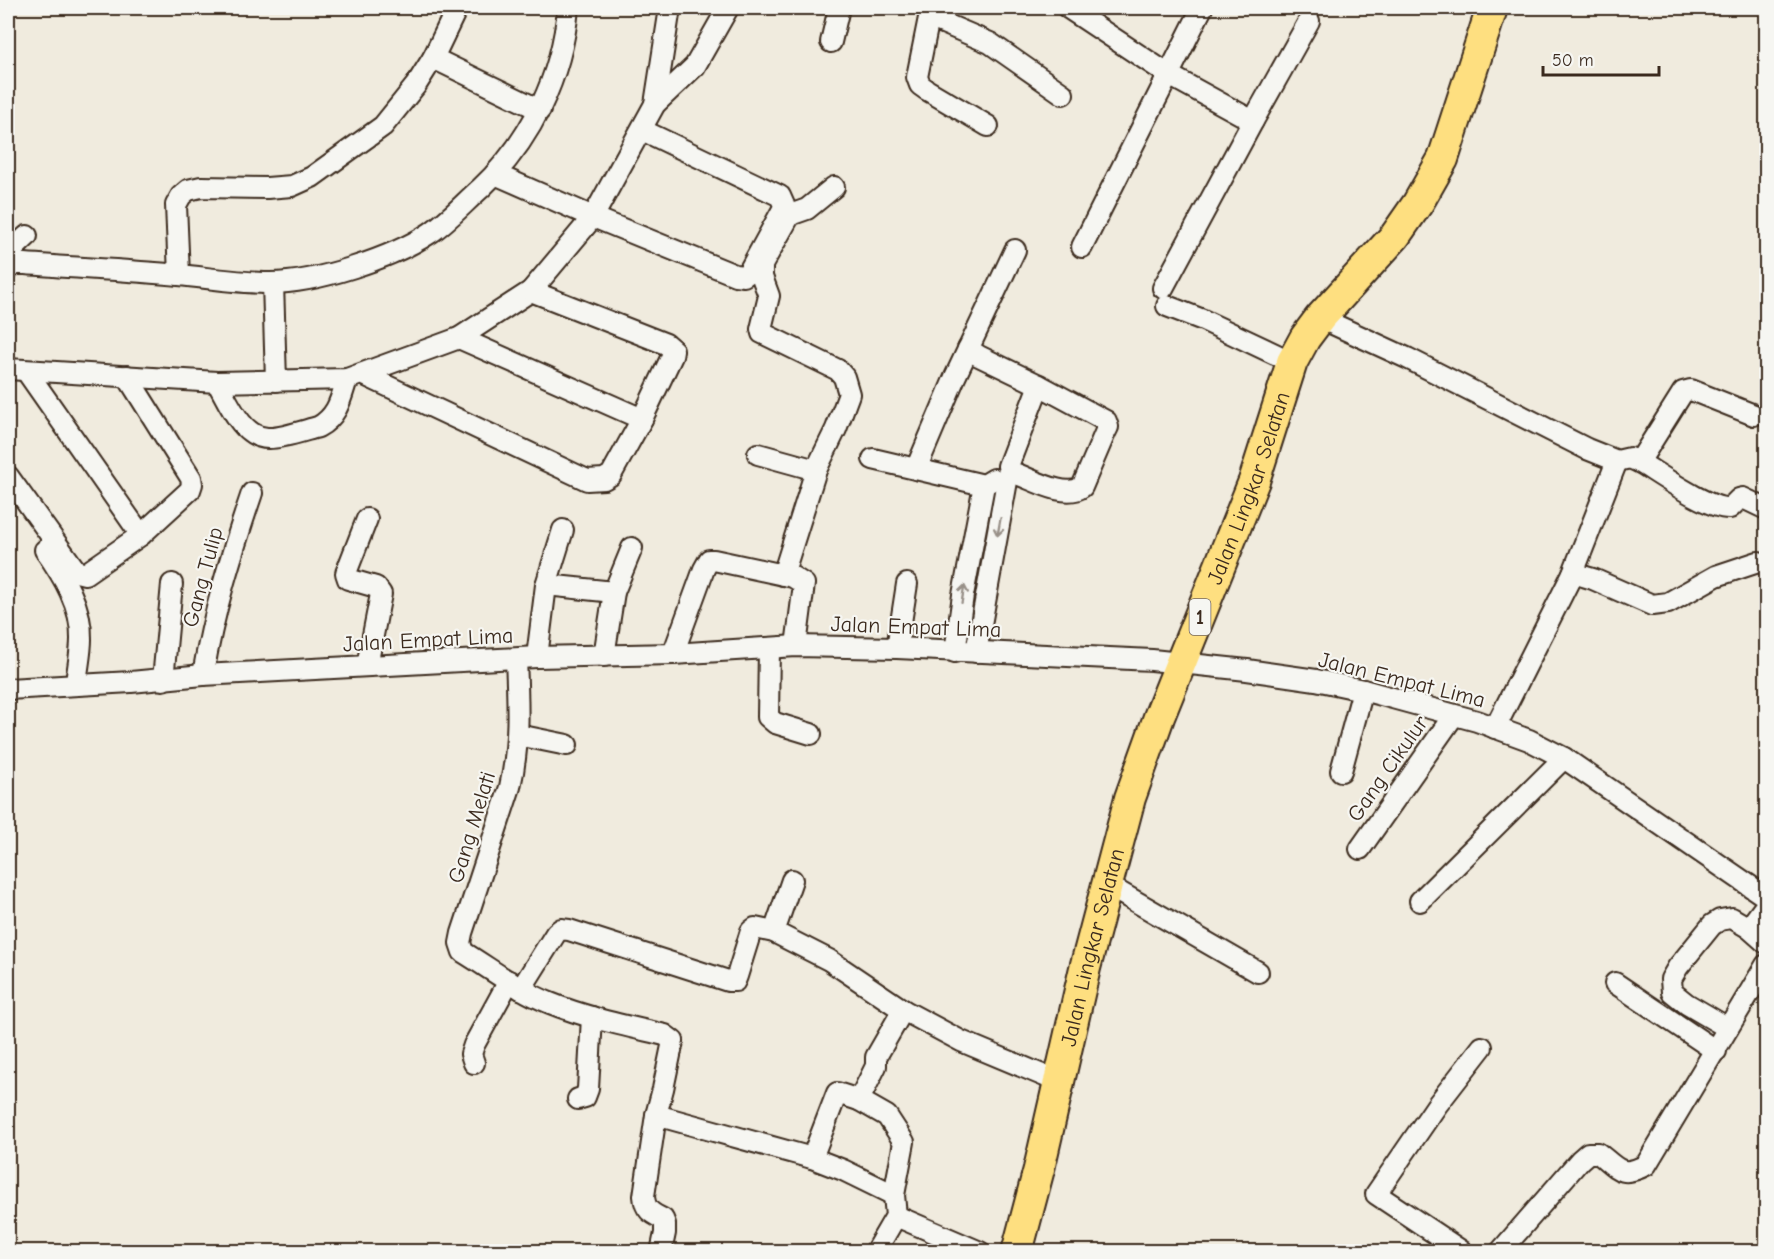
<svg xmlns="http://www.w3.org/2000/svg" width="1774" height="1259" font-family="'Comic Neue',sans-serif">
<rect width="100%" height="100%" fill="#f0ebde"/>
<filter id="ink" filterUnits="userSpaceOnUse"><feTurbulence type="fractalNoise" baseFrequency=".0167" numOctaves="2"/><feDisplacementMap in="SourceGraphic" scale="12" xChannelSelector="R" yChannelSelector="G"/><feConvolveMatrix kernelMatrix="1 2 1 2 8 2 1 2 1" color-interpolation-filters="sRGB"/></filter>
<g filter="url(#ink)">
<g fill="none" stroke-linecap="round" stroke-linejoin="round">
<defs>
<g id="minor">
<polyline points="457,8 433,58 540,110"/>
<polyline points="931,8 917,77 920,85 927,90 988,126"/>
<polyline points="1068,8 1169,75 1253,121 1309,21"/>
<polyline points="929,17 990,43 1063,94"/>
<polyline points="831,42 839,8"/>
<polyline points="655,104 670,8"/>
<polyline points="495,174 593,217 735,275 744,276 748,273 783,209 784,205 780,196 642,130"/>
<polyline points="1082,247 1202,8"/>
<polyline points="8,254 27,236"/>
<path d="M 8,269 L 15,264 L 25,264 C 76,268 128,270 179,275 C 210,278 239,283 270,283 C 316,283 392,258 430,233 C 448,221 464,203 481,188 C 531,141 562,76 568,8"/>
<polyline points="179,275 176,205 181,196 188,190 201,187 267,188 292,186 312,177 383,126 416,85 433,58"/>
<polyline points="273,283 276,381"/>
<polyline points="1163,288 1253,121"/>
<polyline points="1167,306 1203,320 1292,362"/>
<polyline points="1320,318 1407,358 1587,449 1617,461 1630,458 1639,462 1683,392 1691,390 1754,415"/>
<polyline points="459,338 642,419"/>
<path d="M 968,349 L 979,356 L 1039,385 L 1106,421 L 1108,427 L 1105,433 L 1082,487 C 1065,499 1032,479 1014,473 L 1009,470"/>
<polyline points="8,369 217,382 347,379 459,338 531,291 593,217 655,104 695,66 728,8"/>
<polyline points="362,374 587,480 604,479 611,475 642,419 672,356 673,350 666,344 531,291"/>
<polyline points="127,376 191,478 192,484 190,490 141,535"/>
<path d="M 217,382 C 228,401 242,438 268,438 C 280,439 306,430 318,427 C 338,416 341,398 347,379"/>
<polyline points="758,454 816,470"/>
<polyline points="873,459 984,485 994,479"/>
<path d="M 1639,462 C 1659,474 1709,510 1730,508 L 1739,499 L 1743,498 L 1766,509"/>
<polyline points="916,469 955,377 1015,250"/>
<polyline points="8,476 77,572 85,574 141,535 27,372"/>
<path d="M 45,550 C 63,576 82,606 81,639 C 81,654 77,670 76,685"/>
<polyline points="1573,573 1593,579 1652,605 1668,603 1716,576 1758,562 1766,564"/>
<polyline points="783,575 816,470 836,429 849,394 844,377 838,370 762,333 761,329 769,296 762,277 762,265 790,215 807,209 834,187"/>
<polyline points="546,585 614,592"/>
<polyline points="769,648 768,717 775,723 811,734"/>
<polyline points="897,648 907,584"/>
<polyline points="955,652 963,595 984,485"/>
<polyline points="976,652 1009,470 1008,466 1039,385"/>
<polyline points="673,654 704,569 709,560 714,560 793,577 804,584 796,646"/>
<polyline points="604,656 614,592 632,548"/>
<polyline points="537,657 546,585 563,530"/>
<path d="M 516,659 C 518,703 520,744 510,787 L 462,933 L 460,943 L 463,952 C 491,969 519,991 550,1003 C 587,1018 627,1026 665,1035 L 673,1041 L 663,1089 L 656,1115 L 812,1158 L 843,1170 L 894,1195"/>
<polyline points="367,666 381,594 376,587 348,579 346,573 367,519"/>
<path d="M 203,675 C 213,613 232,552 252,493"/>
<polyline points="163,680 172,584"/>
<polyline points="8,689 131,682 203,675 537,657 673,654 796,646 897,648 1152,660 1247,670 1316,680 1363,690 1477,721 1529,740 1564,758 1766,897"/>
<polyline points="1495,728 1573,573 1617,461"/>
<polyline points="518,735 567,745"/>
<polyline points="1341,771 1363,690"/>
<polyline points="1360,849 1454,715"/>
<polyline points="1107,885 1258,972"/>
<polyline points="1420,901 1564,758"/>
<polyline points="1766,905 1749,928 1766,943"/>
<polyline points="774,932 792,880"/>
<polyline points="1615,983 1716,1051"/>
<polyline points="521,989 556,933 561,929 569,930 728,981 735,981 737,976 751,931 755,928 774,932 829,960 903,1010 961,1041 1059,1082"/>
<polyline points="1728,1028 1687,1004 1672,992 1671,979 1678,967 1712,925 1720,920 1732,918 1749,928"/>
<polyline points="474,1063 471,1054 474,1045 509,981"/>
<polyline points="578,1099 585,1097 588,1089 592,1017"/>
<path d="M 656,1115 L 644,1196 C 645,1210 651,1213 663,1219 L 665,1224 L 665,1233 L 661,1252"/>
<polyline points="812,1158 837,1093 859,1100"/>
<polyline points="896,1216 980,1252"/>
<polyline points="875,1252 896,1216 894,1195 904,1142 887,1116 859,1100 876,1066 876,1057 903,1010"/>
<polyline points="1463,1252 1376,1194 1437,1105 1482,1047"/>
<path d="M 1500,1252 L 1580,1160 L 1588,1153 L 1598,1153 C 1618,1169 1621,1178 1646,1165 L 1766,965"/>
</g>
<g id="highway">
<path id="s1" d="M 1017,1252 L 1039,1169 L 1085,968 L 1130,798 L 1159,717 L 1254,481 L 1292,362 L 1305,338 L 1320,318 L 1395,236 L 1418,203 L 1443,159 L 1492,8"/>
</g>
</defs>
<use href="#minor" stroke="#3b2a1e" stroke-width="24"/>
<use href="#highway" stroke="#3b2a1e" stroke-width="34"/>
<use href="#minor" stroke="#f6f6f2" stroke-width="20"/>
<use href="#highway" stroke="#fedf80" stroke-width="30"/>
</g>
<defs><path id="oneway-shaft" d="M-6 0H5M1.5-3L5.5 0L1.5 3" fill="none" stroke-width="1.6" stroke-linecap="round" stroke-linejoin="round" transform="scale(1.5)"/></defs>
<g stroke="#989088">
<use href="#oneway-shaft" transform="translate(999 527) rotate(100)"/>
<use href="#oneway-shaft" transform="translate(963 594) rotate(-81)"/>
</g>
</g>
<g text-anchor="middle" stroke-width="4.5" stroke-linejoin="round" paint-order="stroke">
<rect fill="#f6f6f2" stroke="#73675e" stroke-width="1.5" x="1189.5" y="599" width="21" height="36" rx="4.5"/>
<g font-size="21" font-weight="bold" fill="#3b2a1e">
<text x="1200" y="624">1</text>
</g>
<g font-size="22" fill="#3b2a1e" stroke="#f6f6f2">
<text dy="8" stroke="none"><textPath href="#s1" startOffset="800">Jalan Lingkar Selatan</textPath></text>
<text transform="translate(202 577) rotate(-75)" y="8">Gang Tulip</text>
<text transform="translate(916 626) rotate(2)" y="8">Jalan Empat Lima</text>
<text transform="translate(428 639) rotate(-3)" y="8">Jalan Empat Lima</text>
<text transform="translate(1402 679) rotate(14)" y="8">Jalan Empat Lima</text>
<text transform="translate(1387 768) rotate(-55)" y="8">Gang Cikulur</text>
<text transform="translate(471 827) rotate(-73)" y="8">Gang Melati</text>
<text dy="8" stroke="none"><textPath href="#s1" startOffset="314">Jalan Lingkar Selatan</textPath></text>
</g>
</g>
<rect width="1774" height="1259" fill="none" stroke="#f6f6f2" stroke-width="30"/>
<rect x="15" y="15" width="1744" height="1229" fill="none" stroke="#3b2a1e" stroke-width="2" filter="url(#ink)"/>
<path d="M1543 66v9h116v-9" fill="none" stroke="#3b2a1e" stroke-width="3"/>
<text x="1552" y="66" font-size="18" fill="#3b2a1e" stroke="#f6f6f2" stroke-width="4.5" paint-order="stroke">50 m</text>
</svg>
